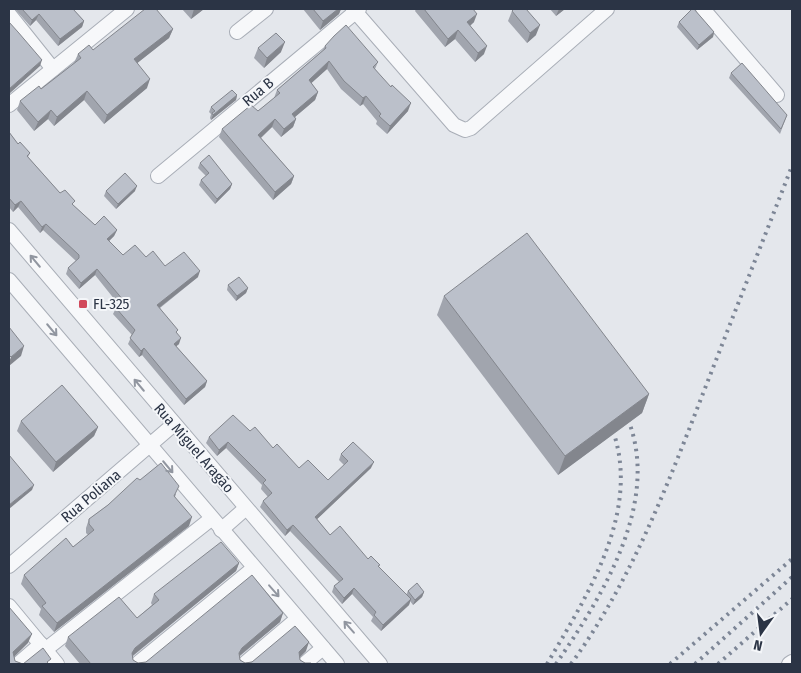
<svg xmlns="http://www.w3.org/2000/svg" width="801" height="673" font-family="'Fira Sans Condensed',sans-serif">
<rect width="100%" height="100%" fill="#e4e7ec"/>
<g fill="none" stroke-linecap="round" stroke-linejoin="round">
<defs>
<g id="street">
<polyline points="353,9 454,125 465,130 471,128 607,9"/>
<polyline points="703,9 777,95"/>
<polyline points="9,14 53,69"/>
<polyline points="237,32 266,9"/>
<polyline points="9,105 127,9"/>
<polyline points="158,176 359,9"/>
<polyline points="9,230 380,664"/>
<polyline points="9,280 337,664"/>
<polyline points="221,530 246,508"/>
<polyline points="9,566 173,425"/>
<polyline points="9,606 57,664"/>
<polyline points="45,650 211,519"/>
<polyline points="18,664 41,644"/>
<polyline points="137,664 254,568"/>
<polyline points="244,664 297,619"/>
<polyline points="304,664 323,648"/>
<polyline points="789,664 792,662"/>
</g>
</defs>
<use href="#street" stroke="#a9aeb7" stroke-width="16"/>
<use href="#street" stroke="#f7f8fa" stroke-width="14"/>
<g stroke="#7d8696" stroke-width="4" stroke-dasharray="2.5 5" stroke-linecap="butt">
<path d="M 547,664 C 586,597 640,515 614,434"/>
<path d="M 556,664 C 601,598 660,505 629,422"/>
<path d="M 571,664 C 630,583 666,489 702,396 C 732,319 762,243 792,166"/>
<polyline points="670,664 792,559"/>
<polyline points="695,664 792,577"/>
<polyline points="718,664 792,599"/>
</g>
</g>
<g fill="#a1a5ae">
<polygon points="15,9 73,9 84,21 82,27 58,46 36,20 30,26"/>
<polygon points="182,9 204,9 191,19"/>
<polygon points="303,9 341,9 339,14 320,30"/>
<polygon points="416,9 473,9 474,22 470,26 484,54 475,62 455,39 445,47 415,11"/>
<polygon points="550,9 565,9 556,16"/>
<polygon points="512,11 536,35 527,43 508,21"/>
<polygon points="679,22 714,32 713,37 697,50 677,27"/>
<polygon points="173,29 169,38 137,63 147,88 104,124 84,100 54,126 48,119 34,131 17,110 20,101 41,89 74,63 78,54"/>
<polygon points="325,46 378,62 375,69 408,111 387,134 376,124 377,121 363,104 360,106 341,89 327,69 311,83 318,92 315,100 295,117 296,119 293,127 281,137 272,127 261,138 294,176 291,184 273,200 219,137 222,129 258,111 274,98 277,90 323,50"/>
<polygon points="258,48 281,52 264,68 254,58"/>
<polygon points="731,73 787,115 780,134 729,78"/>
<polygon points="237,95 236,100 211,120 210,118 211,114 209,112 211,107"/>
<polygon points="9,132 18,144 30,153 28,157 60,193 95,225 117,230 114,236 109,241 123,255 146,257 165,266 198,277 160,308 177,333 179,344 176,346 207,381 205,387 184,405 142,355 139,357 128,344 132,335 113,314 116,308 119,305 95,275 79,289 66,274 68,268 76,261 43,230 40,233 18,207 13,212 9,207"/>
<polygon points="200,163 232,184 230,189 215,204 199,185 201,180 206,176 198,168"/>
<polygon points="106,191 135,191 116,209 104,196"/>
<polygon points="228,285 248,288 246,293 236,301 227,290"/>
<polygon points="444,296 649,394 642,413 558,475 437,315"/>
<polygon points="21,421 98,427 94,436 53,472 17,431"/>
<polygon points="250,431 299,468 328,480 344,465 339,460 341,454 371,468 317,519 330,535 368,559 379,567 406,595 408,591 424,592 422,597 413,605 410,601 409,605 381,631 371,621 373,617 352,594 342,604 332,592 334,586 339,582 290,531 285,536 260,507 263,501 268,497 261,489 262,485 226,448 217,456 206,443 209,437"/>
<polygon points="140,480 176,494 175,497 189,526 54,632 39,615 41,609 21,584 24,575 73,547 88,535 86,533 86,528 89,519 108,505"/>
<polygon points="239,563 236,571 133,656 133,660 138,663 146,662 283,613 280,622 240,656 240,660 245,663 306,651 300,657 300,660 305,663 312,664 80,664 65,646 68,637 137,618 152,605 151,603 154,594"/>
</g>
<g fill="#83868d">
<polygon points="194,9 204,9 191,19"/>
<polygon points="338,9 341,9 339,14 320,30 323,21"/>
<polygon points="559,9 565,9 556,16"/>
<polygon points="39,14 36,20 30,26 32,20"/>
<polygon points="477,14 474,22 464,31 467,22"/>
<polygon points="84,21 82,27 58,46 60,39"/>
<polygon points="540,25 536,35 527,43 530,33"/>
<polygon points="173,29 169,38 131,68 134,59"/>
<polygon points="458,30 455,39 445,47 448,39"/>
<polygon points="714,32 713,37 697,50 699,45"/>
<polygon points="285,42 281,52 264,68 267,58"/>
<polygon points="487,46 484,54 475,62 478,53"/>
<polygon points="42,60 40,66 9,94 9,89"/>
<polygon points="329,61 327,69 306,88 309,80"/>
<polygon points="150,79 147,88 104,124 107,115"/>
<polygon points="87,91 84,100 54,126 57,117"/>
<polygon points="318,92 315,100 289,122 292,114"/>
<polygon points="237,95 236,100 211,120 213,115"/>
<polygon points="366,96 363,104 360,106 363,98"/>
<polygon points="411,103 408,111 387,134 390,126"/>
<polygon points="51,110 48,119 34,131 38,122"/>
<polygon points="275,119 272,127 255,143 258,135"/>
<polygon points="296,119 293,127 281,137 284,129"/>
<polygon points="294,176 291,184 273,200 275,192"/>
<polygon points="232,184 230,189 215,204 217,199"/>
<polygon points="137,186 135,191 116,209 118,204"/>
<polygon points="21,201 18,207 13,212 15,205"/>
<polygon points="46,224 43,230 40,233 42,227"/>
<polygon points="117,230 114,236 105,245 107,239"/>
<polygon points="97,269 95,275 79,289 81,283"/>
<polygon points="200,271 198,277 155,311 157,305"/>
<polygon points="248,288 246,293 236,301 237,296"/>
<polygon points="181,338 179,344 172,350 174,344"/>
<polygon points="24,346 21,356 9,366 9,362 11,357"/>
<polygon points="144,348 142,355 139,357 141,351"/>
<polygon points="207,381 205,387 184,405 186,399"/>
<polygon points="649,394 642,413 558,475 565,456"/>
<polygon points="98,427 94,436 53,472 56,462"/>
<polygon points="228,442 226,448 217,456 219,450"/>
<polygon points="374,462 371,468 313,523 315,517"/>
<polygon points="34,485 32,490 9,509 9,505"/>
<polygon points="192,517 189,526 54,632 57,623"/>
<polygon points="293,525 290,531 285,536 287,530"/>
<polygon points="239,563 236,571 131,657 132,653 135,648"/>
<polygon points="354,588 352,594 342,604 344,598"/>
<polygon points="424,592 422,597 413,605 415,600"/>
<polygon points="411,599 409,605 381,631 383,625"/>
<polygon points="283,613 280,622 238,657 239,653 242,648"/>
<polygon points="32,634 28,643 10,661 13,652"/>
<polygon points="309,642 306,651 296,661 299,652"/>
</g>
<g fill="#bbc0ca" stroke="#83868d">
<polygon points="22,9 73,9 84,21 60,39 39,14 32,20"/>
<polygon points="145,9 156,9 173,29 134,59 150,79 107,115 87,91 57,117 51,110 38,122 20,101 39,86 41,89 81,58 78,54 89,45 93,50"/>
<polygon points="313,9 338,9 323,21"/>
<polygon points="424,9 473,9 477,14 467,22 487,46 478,53 458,30 448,39"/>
<polygon points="514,9 526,9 540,25 530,33 512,11"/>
<polygon points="692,9 694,9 714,32 699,45 679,22"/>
<polygon points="9,22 18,32 42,60 9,89"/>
<polygon points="346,25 378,62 373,67 391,87 392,85 411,103 390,126 379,116 381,114 366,96 363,98 344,81 329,61 309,80 318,92 292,114 296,119 284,129 275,119 258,135 294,176 275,192 222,129 251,105 258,111 280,93 277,90 326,48 325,46 334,36"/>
<polygon points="276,33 285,42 267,58 258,48"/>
<polygon points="742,63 787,115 781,129 731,73"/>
<polygon points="232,90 237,95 213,115 212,113 215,111 211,107"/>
<polygon points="9,132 18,144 20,142 30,153 27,156 60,193 65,190 75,201 72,204 95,225 104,216 117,230 107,239 123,255 135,245 146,257 153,251 165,266 184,252 200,271 157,305 178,330 176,332 181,338 174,344 207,381 186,399 144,348 141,351 130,338 135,330 116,308 124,301 97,269 81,283 68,268 79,258 79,255 46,224 42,227 21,201 15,205 9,198"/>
<polygon points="209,155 232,184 217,199 201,180 209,173 200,163"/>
<polygon points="125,173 137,186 118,204 106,191"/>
<polygon points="527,233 649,394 565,456 444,296"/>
<polygon points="239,277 248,288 237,296 228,285"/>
<polygon points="9,327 24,346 11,357 9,355"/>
<polygon points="62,385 98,427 56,462 21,421"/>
<polygon points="233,415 250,431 255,427 273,448 277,444 299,468 308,460 328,480 348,461 341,454 353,442 374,462 315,517 330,535 340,526 368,559 371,556 380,565 378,566 411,599 383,625 374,615 376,612 354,588 344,598 334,586 343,579 293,525 287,530 263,501 272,493 263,483 266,480 228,442 219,450 209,437"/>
<polygon points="9,455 34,485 9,505"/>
<polygon points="161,463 179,486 174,496 192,517 57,623 42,606 46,603 24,575 66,538 73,547 94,530 89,524 89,519 108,505 137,478 140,480"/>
<polygon points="221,542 239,563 135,648 132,653 133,660 138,663 146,662 252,575 283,613 242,648 239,653 240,660 245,663 252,662 295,626 309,642 299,652 300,660 305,663 311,663 312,664 90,664 91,664 68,637 119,597 137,618 159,600 154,594"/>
<polygon points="417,583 424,592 415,600 408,591"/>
<polygon points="9,607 32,634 13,652 15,661 23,664 43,648 51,659 47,662 49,664 9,664"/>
</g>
<defs><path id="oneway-shaft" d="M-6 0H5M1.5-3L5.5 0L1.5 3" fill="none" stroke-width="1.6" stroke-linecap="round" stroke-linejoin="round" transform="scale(1.25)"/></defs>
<g stroke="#9196a0">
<use href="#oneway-shaft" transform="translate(35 261) rotate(-130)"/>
<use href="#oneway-shaft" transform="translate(52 330) rotate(50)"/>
<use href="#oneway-shaft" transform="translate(139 385) rotate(-130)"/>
<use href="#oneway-shaft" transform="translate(168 467) rotate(50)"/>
<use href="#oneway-shaft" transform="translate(274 591) rotate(49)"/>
<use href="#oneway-shaft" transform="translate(349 627) rotate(-131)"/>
</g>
<rect fill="#d1495b" stroke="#f4f6f9" stroke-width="2" x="78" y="299" width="10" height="10" rx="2.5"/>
<g text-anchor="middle" stroke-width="4" stroke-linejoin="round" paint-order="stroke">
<g font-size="15" fill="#2b3445" stroke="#f4f6f9">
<text transform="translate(258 92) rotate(-40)" y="5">Rua B</text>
<text transform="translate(194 448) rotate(49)" y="5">Rua Miguel Aragão</text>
<text transform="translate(91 496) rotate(-40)" y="5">Rua Poliana</text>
</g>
<g font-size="15" fill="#2b3445" stroke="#f4f6f9" text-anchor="start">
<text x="93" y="309">FL-325</text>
</g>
</g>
<rect width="801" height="673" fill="none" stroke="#2b3445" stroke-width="20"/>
<g transform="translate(761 633) rotate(194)" stroke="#f4f6f9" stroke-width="4" paint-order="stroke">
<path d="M0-4L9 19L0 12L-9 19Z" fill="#2b3445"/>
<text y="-8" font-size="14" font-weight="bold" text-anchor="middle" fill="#2b3445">N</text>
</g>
</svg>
